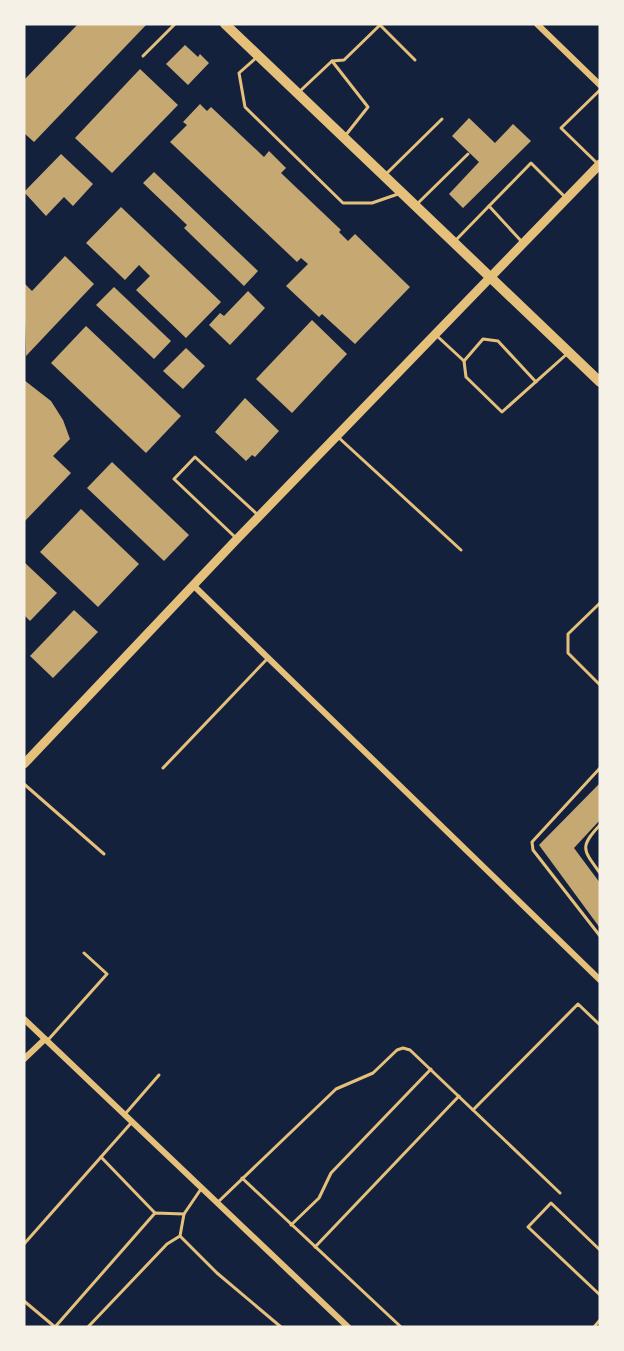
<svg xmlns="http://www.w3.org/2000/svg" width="624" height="1351" font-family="Figtree,sans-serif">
<rect width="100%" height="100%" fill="#14213d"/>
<g fill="#c6a872">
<polygon points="78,24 147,24 34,142 24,133 24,80"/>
<polygon points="185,45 198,57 200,54 209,63 188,85 166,64"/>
<polygon points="140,69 178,105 112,173 75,138"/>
<polygon points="200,104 207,111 211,107 264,157 269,151 286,168 281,173 341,230 339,232 348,241 355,234 410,287 355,344 322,314 319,317 286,286 308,264 301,258 297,262 170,142 187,125 183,122"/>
<polygon points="469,118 495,143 513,124 531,141 463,208 449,194 479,162 452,136"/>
<polygon points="61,154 93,184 73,206 64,197 46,216 24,192"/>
<polygon points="154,172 258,271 244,286 184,228 187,225 143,183"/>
<polygon points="121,207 221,302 186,338 136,290 150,276 139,265 125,280 86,243"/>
<polygon points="65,256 94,284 26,356 24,283 32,291"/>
<polygon points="114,287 171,341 154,359 96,305"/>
<polygon points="248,291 265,308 230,345 209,325 220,313 224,316"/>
<polygon points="312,320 347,354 292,413 256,379"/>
<polygon points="86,326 181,416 146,453 51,363"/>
<polygon points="186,348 205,366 183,389 163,371"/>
<polygon points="24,380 51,401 63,420 70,439 53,456 71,473 24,522"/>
<polygon points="245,398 279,431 255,457 252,455 246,461 215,432"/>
<polygon points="112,462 189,535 164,561 87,488"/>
<polygon points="81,509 139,564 98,607 40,552"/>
<polygon points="24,562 57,593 30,621 24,615"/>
<polygon points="74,610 98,632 53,678 30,656"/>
<polygon points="600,783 600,820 574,848 600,883 600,928 539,845"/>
</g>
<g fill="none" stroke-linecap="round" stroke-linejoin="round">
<g stroke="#e5c07b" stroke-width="3">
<polyline points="143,56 175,24"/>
<polyline points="257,57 239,73 245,107 343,203 372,203 398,194"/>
<polyline points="332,61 344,60 380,25 415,60"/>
<polyline points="299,92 332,61 368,107 345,136"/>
<polyline points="598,164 561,128 600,90"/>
<polyline points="386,174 442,119"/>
<polyline points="417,204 468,154"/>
<polyline points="455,241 489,206"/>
<polyline points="523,243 489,206 531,163 566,198"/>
<polyline points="437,336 464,361 466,377 502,412 568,353"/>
<polyline points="464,361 483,339 498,341 536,382"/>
<polyline points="338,437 461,550"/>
<polyline points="235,537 174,479 195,457 258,515"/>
<polyline points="600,603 568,634 568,653 600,685"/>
<polyline points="163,768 268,658"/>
<polyline points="600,768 532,842 533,850 600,936"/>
<polyline points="24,784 104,854"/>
<path d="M 600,825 C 579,847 583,850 600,873"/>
<polyline points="48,1040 107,974 84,953"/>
<polyline points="473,1110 560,1193"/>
<polyline points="126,1113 159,1075"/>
<polyline points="101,1157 155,1213"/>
<polyline points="242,1178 401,1327"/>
<polyline points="218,1202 336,1089 373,1073 397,1050 403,1048 410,1050 473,1110 578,1004 600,1025"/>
<polyline points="291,1225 319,1198 331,1173 431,1069"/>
<polyline points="180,1236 217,1273 281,1327"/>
<polyline points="24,1244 132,1122"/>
<polyline points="315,1247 459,1096"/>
<polyline points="600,1250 551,1203 528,1227 600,1295"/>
<polyline points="24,1301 55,1327"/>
<polyline points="55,1327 155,1213 184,1214 201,1189"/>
<polyline points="88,1327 167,1244 180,1236 184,1214"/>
<polyline points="594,1327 600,1320"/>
</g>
<g stroke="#e5c07b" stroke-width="6">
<polyline points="537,24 600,85"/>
<polyline points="193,585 600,980"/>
<polyline points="24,1019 348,1327"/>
<polyline points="24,1059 45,1039"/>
</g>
<polyline stroke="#e5c07b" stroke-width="9" points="24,764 237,539 600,164"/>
<polyline stroke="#e5c07b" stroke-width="10" points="225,24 600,382"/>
</g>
<rect width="624" height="1351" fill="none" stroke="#f6f1e7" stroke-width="51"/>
</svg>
